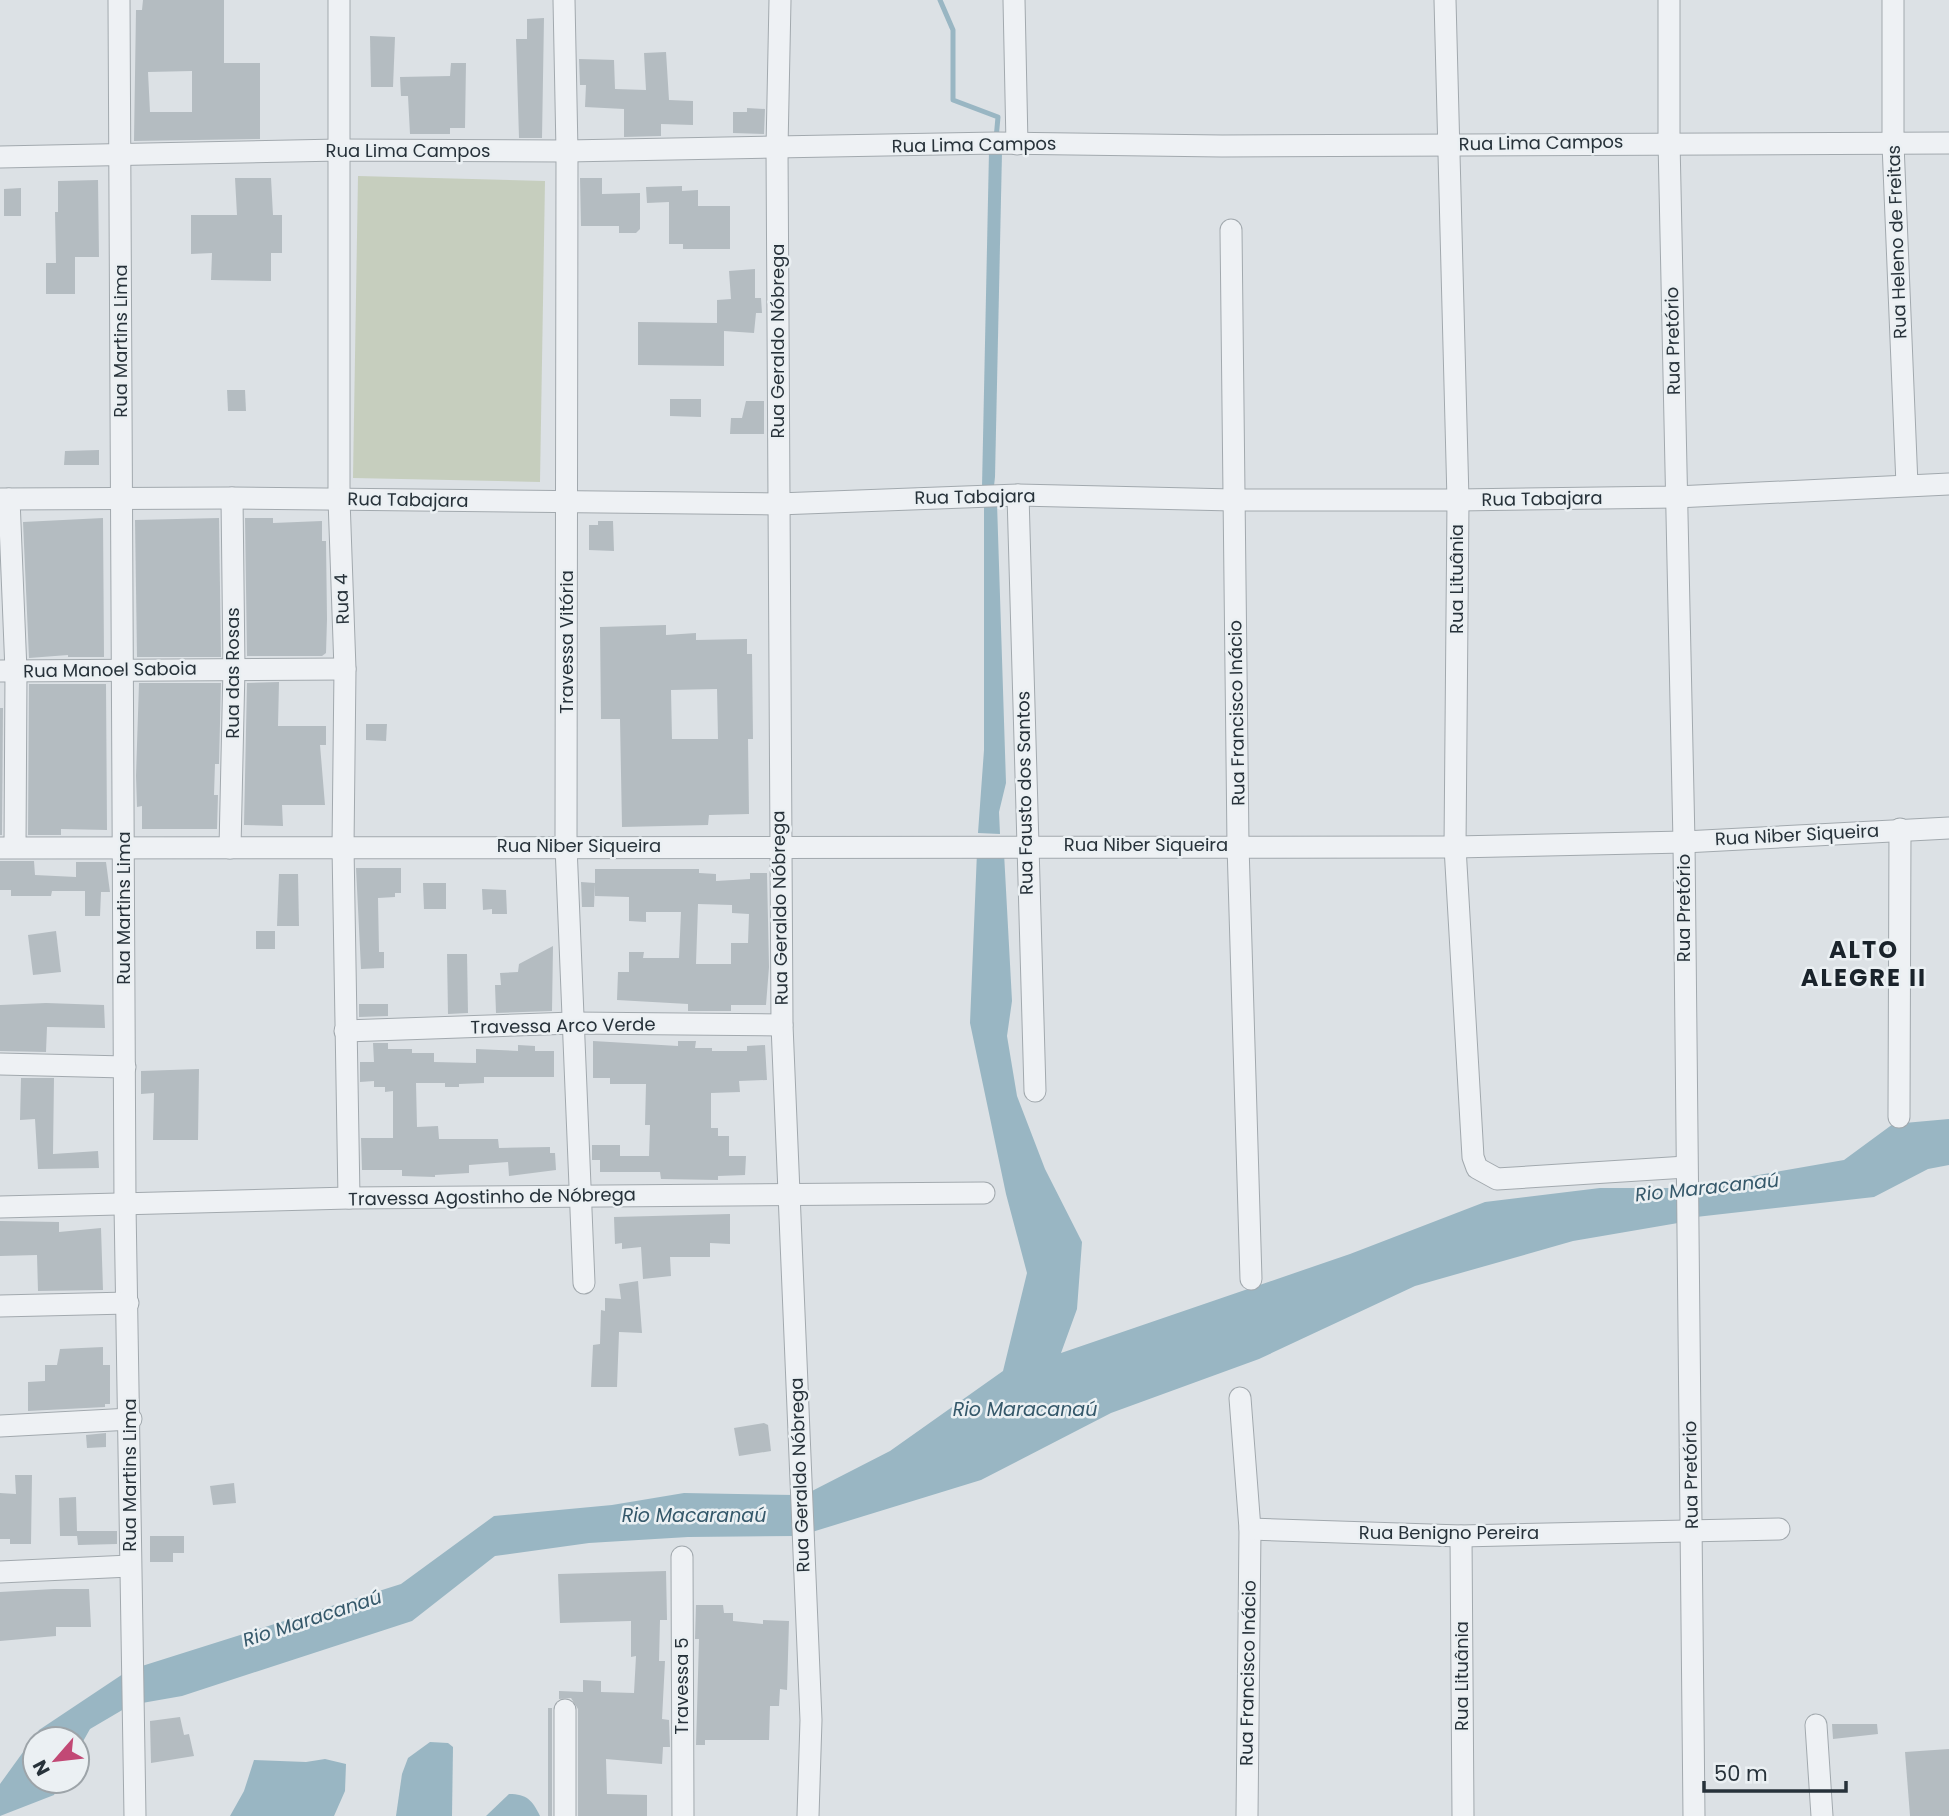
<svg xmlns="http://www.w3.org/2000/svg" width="1949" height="1816" font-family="Poppins,sans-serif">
<rect width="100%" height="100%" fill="#dce1e5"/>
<polygon fill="#c6cebe" points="358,176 545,181 540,482 353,478"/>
<g fill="#99b6c3">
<polygon points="989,151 1002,152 995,477 994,486 982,487"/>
<polygon points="984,502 997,503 1006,783 999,812 1000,834 978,833 984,750"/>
<polygon points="977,852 1004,853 1012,1001 1007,1036 1017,1096 1045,1169 1082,1242 1077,1309 1061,1353 1350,1254 1485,1202 1600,1188 1678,1188 1678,1223 1573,1241 1415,1286 1259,1359 1111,1413 981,1480 812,1532 810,1492 890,1451 1003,1371 1027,1273 1006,1194 970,1023"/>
<polygon points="1949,1119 1949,1165 1928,1169 1874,1197 1696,1217 1695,1186 1844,1160 1893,1124"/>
<polygon points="684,1493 794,1495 795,1536 688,1537 589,1543 495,1556 412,1621 182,1696 142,1703 142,1666 401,1584 494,1516 612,1505"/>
<polygon points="126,1672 124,1709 90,1729 77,1752 77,1739 35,1739 35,1781 61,1781 54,1795 0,1816 0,1784 39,1730"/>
<polygon points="430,1742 448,1743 453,1747 452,1816 396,1816 402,1774 408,1758"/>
<polygon points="325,1759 346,1764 345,1791 334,1816 230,1816 244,1791 254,1760 306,1762"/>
<path d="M 509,1794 C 527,1794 532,1800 540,1816 L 486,1816 Z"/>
</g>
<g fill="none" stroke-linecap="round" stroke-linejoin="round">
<polyline stroke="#99b6c3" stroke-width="5" points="940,0 953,30 953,100 998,117 996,139"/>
</g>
<g fill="#b4bcc1" fill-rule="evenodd">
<path d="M 143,0 L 224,0 L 224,63 L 260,63 L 260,139 L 134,141 L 136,10 L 142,10 ZM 192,71 L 192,112 L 150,112 L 148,72 Z"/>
<polygon points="544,18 542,138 519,138 516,39 527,39 527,19"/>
<polygon points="370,36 395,37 393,87 371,87"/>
<polygon points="666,52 669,100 693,101 693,125 661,124 661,136 624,137 624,109 585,107 586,85 580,85 579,59 614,60 615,89 646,90 644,53"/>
<polygon points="451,63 466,63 465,128 450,128 450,134 410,134 408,96 401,96 400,77 450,76"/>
<polygon points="747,108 765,109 764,134 733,133 733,112 747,112"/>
<polygon points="235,178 271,178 273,215 282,215 282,253 271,253 271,281 211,280 212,253 191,254 191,215 237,215"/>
<polygon points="580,178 602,178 602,194 640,193 640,229 636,233 619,233 619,226 581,226"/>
<polygon points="98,180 99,257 75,257 75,294 46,294 46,263 56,263 55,212 58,212 58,181"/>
<polygon points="682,186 682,191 698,190 698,206 730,206 730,249 683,249 683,244 669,244 669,202 647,203 646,187"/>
<polygon points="21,188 21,216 4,216 4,189"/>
<polygon points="755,269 755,298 761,298 762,313 756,313 754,333 724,331 724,366 638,365 638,322 717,323 717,300 731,299 729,271"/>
<polygon points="227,390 245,390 246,411 228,411"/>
<polygon points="670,399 701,399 701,417 670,416"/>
<polygon points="746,401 764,401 764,434 730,434 731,418 742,418"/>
<polygon points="99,450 99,465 64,465 65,451"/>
<polygon points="103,518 104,657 68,657 68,655 29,658 23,522"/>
<polygon points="219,518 221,657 137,657 135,520"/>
<polygon points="245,518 273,518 273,523 322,521 322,541 326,541 327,619 326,653 322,656 247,656"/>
<polygon points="598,521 613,521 614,551 589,550 589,525 598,525"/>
<path d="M 666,625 L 666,635 L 696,633 L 696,640 L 747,639 L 747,654 L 752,654 L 753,739 L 748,739 L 749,814 L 709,815 L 708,825 L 622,827 L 620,719 L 601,719 L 600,627 ZM 717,689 L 718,739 L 672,739 L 671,690 Z"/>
<polygon points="279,682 278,726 326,726 326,745 320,745 325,805 282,805 283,826 244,825 247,683"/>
<polygon points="139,683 221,683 219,764 215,764 214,795 218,795 217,829 142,829 142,806 137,807 136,776"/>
<polygon points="29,684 106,684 107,830 61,829 61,835 28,835"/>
<polygon points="0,708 3,708 2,835 0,835"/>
<polygon points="366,724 387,724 386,741 366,740"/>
<polygon points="0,861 34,861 35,875 76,877 76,862 106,862 110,892 101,892 100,916 85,916 85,891 52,891 51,896 11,896 11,890 0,890"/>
<polygon points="356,868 401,868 401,893 395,893 395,897 378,898 379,952 384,952 384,968 361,969"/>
<path d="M 595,869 L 699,869 L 699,873 L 716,874 L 716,881 L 750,879 L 750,873 L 767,873 L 769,967 L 766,1005 L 731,1005 L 731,1011 L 688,1011 L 688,1004 L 617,1000 L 618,972 L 629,972 L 629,952 L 644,952 L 643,958 L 679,958 L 681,912 L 646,912 L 646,922 L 629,921 L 629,897 L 595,896 ZM 698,904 L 732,905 L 732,913 L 749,914 L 748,943 L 731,943 L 731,964 L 696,964 Z"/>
<polygon points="279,874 298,874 299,926 277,926"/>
<polygon points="581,882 595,883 594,907 582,907"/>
<polygon points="423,883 446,883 446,909 424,909"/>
<polygon points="482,889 506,890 507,914 492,914 492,909 483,910"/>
<polygon points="56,931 61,972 33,975 28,935"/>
<rect x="256" y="931" width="19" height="18"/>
<polygon points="553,946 552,1011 496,1013 495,985 501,985 500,973 518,972 519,964"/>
<polygon points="447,954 467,954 468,1013 448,1014"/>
<polygon points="46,1003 104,1005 105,1028 47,1027 46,1052 0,1051 0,1005"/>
<polygon points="359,1004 388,1004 388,1016 359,1017"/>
<polygon points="593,1041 678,1046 678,1041 696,1041 695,1048 712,1048 712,1051 747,1051 747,1046 765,1045 767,1080 739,1081 740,1092 711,1093 711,1128 718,1128 718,1136 729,1136 729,1156 746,1156 745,1175 718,1176 718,1180 661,1179 660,1172 600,1172 600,1160 592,1160 592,1145 620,1145 620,1156 649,1156 650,1125 645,1125 646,1084 610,1084 610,1078 593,1078"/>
<polygon points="373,1043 388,1043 388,1049 412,1049 412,1053 434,1053 434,1062 476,1063 476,1049 518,1051 518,1045 535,1046 535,1051 554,1051 554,1077 484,1077 484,1083 459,1084 459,1087 445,1087 445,1083 416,1083 417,1127 438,1126 439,1139 498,1139 499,1148 550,1147 550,1153 555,1153 556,1170 509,1176 508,1162 469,1165 469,1173 435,1175 435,1177 402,1176 402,1170 362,1170 361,1138 393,1138 393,1091 385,1092 385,1087 374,1087 374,1081 360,1082 360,1062 374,1062"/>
<polygon points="199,1069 198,1140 153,1140 154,1093 141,1094 141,1071"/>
<polygon points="21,1078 54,1078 53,1154 98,1151 99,1168 38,1169 35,1119 20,1120"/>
<polygon points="730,1214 730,1244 710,1243 710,1257 670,1257 671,1276 643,1279 641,1247 622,1249 622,1243 615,1244 614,1217"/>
<polygon points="0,1221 59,1222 59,1232 101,1228 103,1290 38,1291 37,1255 0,1256"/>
<polygon points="638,1281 642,1333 619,1332 617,1387 591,1387 593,1345 600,1344 601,1310 605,1311 605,1298 621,1299 619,1284"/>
<polygon points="103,1347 103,1365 110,1365 110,1404 105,1404 105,1407 28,1411 28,1382 45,1381 45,1365 57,1365 60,1349"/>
<polygon points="764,1423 768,1425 771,1451 739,1456 734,1428"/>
<polygon points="106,1433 106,1447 87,1448 86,1435"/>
<polygon points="15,1475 32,1475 31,1544 10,1544 10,1539 0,1539 0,1493 16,1494"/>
<polygon points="234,1483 236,1503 213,1505 210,1486"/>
<polygon points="76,1497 77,1531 117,1531 117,1544 78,1545 77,1536 60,1536 59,1498"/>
<polygon points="150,1536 184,1536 184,1553 173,1553 173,1562 150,1562"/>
<polygon points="666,1571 667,1620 660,1620 659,1661 665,1661 662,1719 669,1720 670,1747 663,1747 662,1764 606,1759 607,1794 647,1795 647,1816 578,1816 578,1709 571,1698 559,1699 559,1691 583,1692 583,1680 601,1681 601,1692 634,1693 636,1656 631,1657 631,1621 560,1623 558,1574"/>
<polygon points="54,1589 89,1589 91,1627 56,1627 56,1636 0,1641 0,1592"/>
<polygon points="696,1605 723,1605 724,1613 733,1613 733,1621 763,1624 763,1620 789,1621 787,1690 780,1689 779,1706 770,1706 769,1740 705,1740 705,1745 696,1745 699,1639 695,1639"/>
<rect x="548" y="1708" width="4" height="108"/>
<polygon points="180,1717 184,1735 189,1734 194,1756 151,1763 150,1721"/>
<polygon points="1832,1724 1877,1724 1878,1734 1833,1739"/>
<polygon points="1949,1749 1949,1816 1910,1816 1905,1752"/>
</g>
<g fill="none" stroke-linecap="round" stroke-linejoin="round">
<defs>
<g id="street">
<polyline points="119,0 125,1205 135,1816"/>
<polyline points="339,0 339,499 345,669 343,847 349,1198"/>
<polyline points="564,0 567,151 566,846 584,1283"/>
<polyline points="780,0 777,148 782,1025 811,1720 808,1816"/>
<polyline points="1014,0 1017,144"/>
<polyline points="1445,0 1458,500 1455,847 1473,1157 1477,1168 1497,1179 1686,1167"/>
<polyline points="1669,0 1669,141 1684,842 1694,1816"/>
<polyline points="1893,0 1893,144 1907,485"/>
<polyline points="0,157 339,150 567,151 996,143 1222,146 1949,143"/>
<polyline points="1231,230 1238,845 1251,1279"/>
<polyline points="1018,495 1035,1091"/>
<polyline points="0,499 232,498 778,504 1018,495 1233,500 1458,500 1676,497 1949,484"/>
<polyline points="9,499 16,671 15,847"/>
<polyline points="0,671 345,669"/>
<polyline points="0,848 1455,847 1684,842 1949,828"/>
<polyline points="230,848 234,668 232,498"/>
<polyline points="345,1031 573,1023 782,1025"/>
<polyline points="0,1064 125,1067"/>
<polyline points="1899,1117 1900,829"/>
<polyline points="0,1207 349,1198 984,1193"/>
<polyline points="0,1306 128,1303"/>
<polyline points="1240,1398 1250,1529 1247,1816"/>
<polyline points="0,1426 131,1419"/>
<polyline points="1250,1529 1461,1536 1779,1529"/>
<polyline points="1461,1536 1463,1816"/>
<polyline points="682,1557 683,1816"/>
<polyline points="0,1572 130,1566"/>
<polyline points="565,1710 565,1816"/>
<polyline points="1816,1725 1822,1816"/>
</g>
</defs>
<use href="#street" stroke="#a2a9ae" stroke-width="23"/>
<use href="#street" stroke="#eef1f4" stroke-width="21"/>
</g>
<g text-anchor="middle" stroke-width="5" stroke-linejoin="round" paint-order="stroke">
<g font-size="18" fill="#27323a" stroke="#ebf0f3">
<text transform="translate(1541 143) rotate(-1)" y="6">Rua Lima Campos</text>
<text transform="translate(974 145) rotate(-1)" y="6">Rua Lima Campos</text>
<text x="408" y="157">Rua Lima Campos</text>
<text transform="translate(1897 242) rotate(-92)" y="6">Rua Heleno de Freitas</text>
<text transform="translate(121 341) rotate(-90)" y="6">Rua Martins Lima</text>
<text transform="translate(778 341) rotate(-90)" y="6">Rua Geraldo Nóbrega</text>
<text transform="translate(1673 341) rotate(-91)" y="6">Rua Pretório</text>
<text transform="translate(975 497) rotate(-1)" y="6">Rua Tabajara</text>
<text transform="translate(1542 499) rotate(-1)" y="6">Rua Tabajara</text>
<text transform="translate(408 500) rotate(1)" y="6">Rua Tabajara</text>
<text transform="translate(1457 579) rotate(-90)" y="6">Rua Lituânia</text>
<text transform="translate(342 599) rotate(-92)" y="6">Rua 4</text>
<text transform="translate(567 642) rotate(-90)" y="6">Travessa Vitória</text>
<text transform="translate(110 670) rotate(-1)" y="6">Rua Manoel Saboia</text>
<text transform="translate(233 673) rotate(-90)" y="6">Rua das Rosas</text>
<text transform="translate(1237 713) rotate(-91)" y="6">Rua Francisco Inácio</text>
<text transform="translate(1025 793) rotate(-91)" y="6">Rua Fausto dos Santos</text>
<text transform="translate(1797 835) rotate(-3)" y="6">Rua Niber Siqueira</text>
<text x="1146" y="851">Rua Niber Siqueira</text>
<text x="579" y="852">Rua Niber Siqueira</text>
<text transform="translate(124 908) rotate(-90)" y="6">Rua Martins Lima</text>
<text transform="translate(780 908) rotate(-91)" y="6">Rua Geraldo Nóbrega</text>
<text transform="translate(1684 908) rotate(-90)" y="6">Rua Pretório</text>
<text transform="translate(563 1026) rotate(-1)" y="6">Travessa Arco Verde</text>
<text transform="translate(492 1197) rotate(-1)" y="6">Travessa Agostinho de Nóbrega</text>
<text transform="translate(130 1475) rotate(-90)" y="6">Rua Martins Lima</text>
<text transform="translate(800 1475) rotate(-92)" y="6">Rua Geraldo Nóbrega</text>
<text transform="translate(1691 1475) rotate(-91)" y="6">Rua Pretório</text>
<text x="1449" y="1539">Rua Benigno Pereira</text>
<text transform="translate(1248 1673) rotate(-89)" y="6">Rua Francisco Inácio</text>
<text transform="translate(1462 1676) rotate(-90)" y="6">Rua Lituânia</text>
<text transform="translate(682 1686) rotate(-90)" y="6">Travessa 5</text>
</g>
<g font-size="19" font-style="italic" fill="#35586a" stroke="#ebf0f3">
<text transform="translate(1707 1187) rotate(-6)" y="7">Rio Maracanaú</text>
<text x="1025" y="1416">Rio Maracanaú</text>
<text x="694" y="1522">Rio Macaranaú</text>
<text transform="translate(312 1618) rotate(-18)" y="7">Rio Maracanaú</text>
</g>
<g font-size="24" font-weight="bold" letter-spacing="2" fill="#1a232b" stroke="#ebf0f3">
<text x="1864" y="958">ALTO<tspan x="1864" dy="28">ALEGRE II</tspan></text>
</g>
</g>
<g transform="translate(56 1760) rotate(242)"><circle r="33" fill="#ebf0f3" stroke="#9da4a9" stroke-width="2"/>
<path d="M0-5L12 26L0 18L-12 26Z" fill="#c24975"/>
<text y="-10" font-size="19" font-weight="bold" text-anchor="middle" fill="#27323a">N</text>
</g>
<path d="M1704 1781v10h142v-10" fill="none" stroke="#27323a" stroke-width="3.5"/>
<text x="1714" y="1781" font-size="21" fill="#27323a" stroke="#ebf0f3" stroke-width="5" paint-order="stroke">50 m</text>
</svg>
